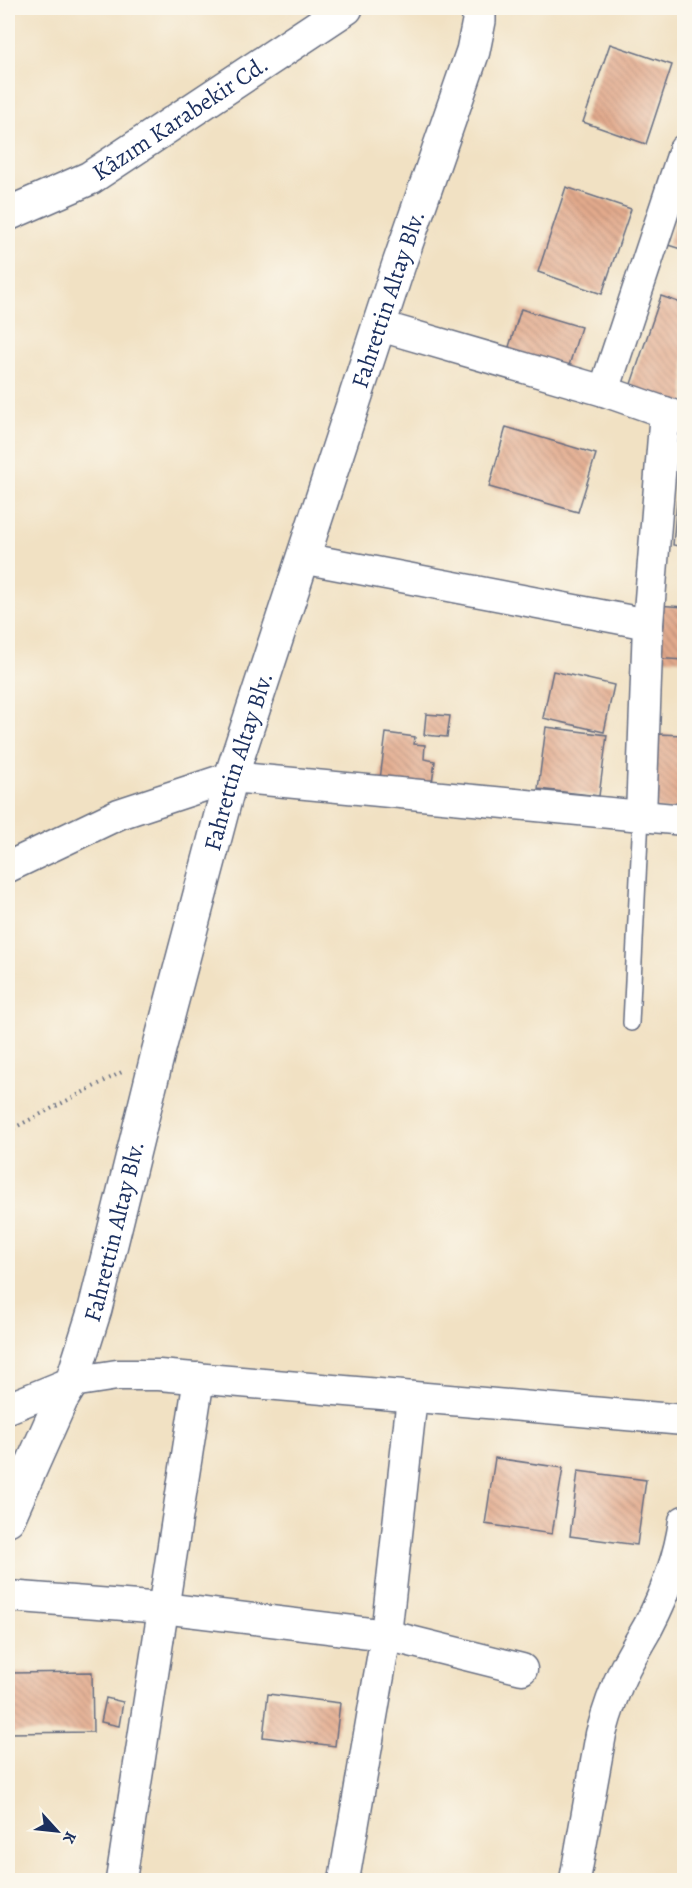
<svg xmlns="http://www.w3.org/2000/svg" width="692" height="1888" font-family="Alegreya,serif">
<defs>
<pattern id="building-back-hatch" width="6" height="6" patternUnits="userSpaceOnUse" patternTransform="scale(1.5)"><rect width="6" height="6" fill="#e3aa8c"/><path d="M-1 5l2 2M0 0l6 6M5-1l2 2" fill="none" stroke="#b78b76"/></pattern>
</defs>
<rect width="100%" height="100%" fill="#fbf7ec"/>
<filter id="ink" filterUnits="userSpaceOnUse"><feTurbulence type="fractalNoise" baseFrequency=".0167" numOctaves="2"/><feDisplacementMap in="SourceGraphic" scale="12" xChannelSelector="R" yChannelSelector="G"/><feConvolveMatrix kernelMatrix="1 2 1 2 8 2 1 2 1" color-interpolation-filters="sRGB"/></filter>
<filter id="wash" filterUnits="userSpaceOnUse"><feTurbulence type="fractalNoise" baseFrequency=".008" numOctaves="4" result="noise"/><feDisplacementMap in="SourceGraphic" scale="24" xChannelSelector="R" yChannelSelector="G"/><feGaussianBlur stdDeviation="1.35" result="paint"/><feColorMatrix in="noise" values="0 0 0 0 0 0 0 0 0 0 0 0 0 0 0 0 0 1.4 0 .05"/><feComposite in="paint" operator="in"/></filter>
<g filter="url(#wash)">
<rect width="100%" height="100%" fill="#f1e1c3"/>
<g id="blocks">
<g fill="url(#building-back-hatch)">
<polygon points="610,44 672,65 646,144 583,122"/>
<polygon points="566,187 631,209 602,294 538,272"/>
<polygon points="684,198 684,250 668,245"/>
<polygon points="661,296 684,304 684,405 630,387"/>
<polygon points="521,309 581,327 567,372 507,353"/>
<polygon points="506,427 596,454 578,512 489,487"/>
<polygon points="677,501 684,502 684,547 673,545"/>
<polygon points="656,605 684,607 684,660 652,658"/>
<polygon points="553,671 614,685 604,732 543,718"/>
<polygon points="426,714 450,716 447,737 424,735"/>
<polygon points="546,727 607,735 599,796 538,789"/>
<polygon points="386,733 415,737 414,744 425,745 424,759 435,761 432,783 379,787"/>
<polygon points="657,734 684,735 684,811 655,810"/>
<polygon points="495,1458 563,1468 552,1534 485,1524"/>
<polygon points="578,1471 646,1480 637,1545 570,1536"/>
<polygon points="92,1672 93,1732 8,1733 8,1673"/>
<polygon points="268,1694 340,1703 335,1746 263,1737"/>
<polygon points="106,1698 123,1702 119,1726 101,1722"/>
</g>
</g>
</g>
<g filter="url(#ink)">
<use href="#blocks" fill-opacity="0" stroke="#666d81" stroke-width="1.5"/>
<g fill="none" stroke-linecap="round" stroke-linejoin="round">
<defs>
<polyline id="service" points="631,1023 641,816"/>
<g id="minor">
<polyline points="380,326 604,391 684,419"/>
<polyline points="604,391 684,150"/>
<polyline points="302,558 648,624"/>
<polyline points="641,816 648,624 665,412"/>
<polyline points="8,867 119,814 231,777 684,820"/>
<polyline points="8,1408 72,1382 117,1375 159,1375 684,1420"/>
<polyline points="8,1596 163,1608 386,1635 522,1669"/>
<polyline points="121,1880 199,1378"/>
<polyline points="344,1880 386,1635 412,1397"/>
<path d="M 575,1880 L 601,1734 C 607,1711 615,1689 625,1668 C 632,1654 640,1641 648,1627 C 665,1594 679,1559 684,1521"/>
</g>
<g id="tertiary">
<path id="s1" d="M 8,214 L 90,178 L 346,8"/>
<path id="s2" d="M 8,1519 L 61,1400 L 72,1382 L 95,1309 L 158,1053 L 231,777 L 398,267 L 473,51 L 479,21 L 479,8"/>
</g>
</defs>
<use href="#service" stroke="#666d81" stroke-width="18"/>
<use href="#minor" stroke="#666d81" stroke-width="33"/>
<use href="#tertiary" stroke="#666d81" stroke-width="36"/>
<polyline stroke="#666d81" stroke-width="4" stroke-dasharray="1.5 4.5" stroke-linecap="butt" points="8,1131 122,1072"/>
<use href="#service" stroke="#fff" stroke-width="15"/>
<use href="#minor" stroke="#fff" stroke-width="30"/>
<use href="#tertiary" stroke="#fff" stroke-width="33"/>
</g>
</g>
<g text-anchor="middle" stroke-width="4.5" stroke-linejoin="round" paint-order="stroke">
<g font-size="24" fill="#1b2f5e" stroke="#fbf7ec">
<text dy="8" stroke="none"><textPath href="#s1" startOffset="198">Kâzım Karabekir Cd.</textPath></text>
<text dy="8" stroke="none"><textPath href="#s2" startOffset="1280">Fahrettin Altay Blv.</textPath></text>
<text dy="8" stroke="none"><textPath href="#s2" startOffset="794">Fahrettin Altay Blv.</textPath></text>
<text dy="8" stroke="none"><textPath href="#s2" startOffset="308">Fahrettin Altay Blv.</textPath></text>
</g>
</g>
<rect width="692" height="1888" fill="none" stroke="#fbf7ec" stroke-width="30"/>
<g transform="translate(57 1831) rotate(117)" stroke="#fbf7ec" stroke-width="4.5" paint-order="stroke">
<path d="M0-4.5L10 22L0 15L-10 22Z" fill="#1b2f5e"/>
<text y="-9" font-size="16" font-weight="bold" text-anchor="middle" fill="#1b2f5e">K</text>
</g>
</svg>
